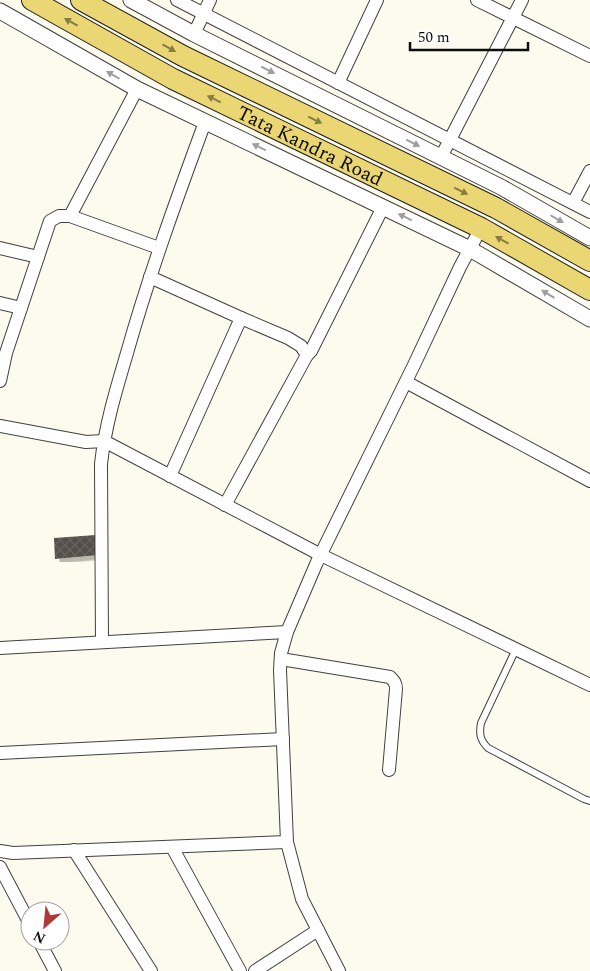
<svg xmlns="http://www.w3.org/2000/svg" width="590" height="971" font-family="Spectral,serif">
<defs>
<pattern id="building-cross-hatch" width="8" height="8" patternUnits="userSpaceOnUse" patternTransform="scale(1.25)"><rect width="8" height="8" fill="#544f4a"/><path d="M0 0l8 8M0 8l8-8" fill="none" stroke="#686460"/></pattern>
<filter id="shadow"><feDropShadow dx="4.5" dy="4.5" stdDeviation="0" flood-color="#0004"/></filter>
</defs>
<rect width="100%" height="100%" fill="#fdfbee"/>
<polygon fill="url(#building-cross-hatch)" filter="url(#shadow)" points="96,535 98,555 55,559 54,538"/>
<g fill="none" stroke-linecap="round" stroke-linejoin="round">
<defs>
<path id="service" d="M 516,649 L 481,723 C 479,734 480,740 488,748 L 584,799 L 590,801"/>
<g id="minor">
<polyline points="177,0 590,212"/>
<polyline points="477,0 590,56"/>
<polyline points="194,34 210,0"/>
<polyline points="338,83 377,0"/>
<polyline points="441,157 522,0"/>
<polyline points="573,203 590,171"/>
<polyline points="70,216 137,89"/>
<polyline points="0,248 38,257"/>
<polyline points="150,277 241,318 288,338 301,346 307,355 225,505"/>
<polyline points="0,303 21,308"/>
<polyline points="307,355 311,351 383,207"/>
<polyline points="0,381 6,353 50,221 59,216 70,216 159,248"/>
<polyline points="406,382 590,481"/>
<polyline points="0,426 86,442 104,441 321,555 590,685"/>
<polyline points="170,476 241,318"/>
<path d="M 102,642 L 101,464 C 105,426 116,390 127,353 C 149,275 177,198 205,122"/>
<polyline points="0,648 287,632"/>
<path d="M 281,659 L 390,677 C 394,681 396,683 396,689 L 389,770"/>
<polyline points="0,753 283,739"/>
<polyline points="172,847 240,971"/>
<polyline points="74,850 151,971"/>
<polyline points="0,851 13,853 287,842"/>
<polyline points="0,867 30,924"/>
<polyline points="39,941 55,971"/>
<polyline points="255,971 318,930"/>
<polyline points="339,971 302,899 287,842 280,670 281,653 287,632 317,562 414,365 460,267 481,228"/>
</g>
<g id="tertiary">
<polyline points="131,0 194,34 501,187 590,238"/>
<polyline points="0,11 137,89 470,249 590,319"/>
</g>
<g id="primary">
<path id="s1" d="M 32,0 L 173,79 L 481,228 L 590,290"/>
<polyline points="81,0 183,56 496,208 590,261"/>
</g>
</defs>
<use href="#service" stroke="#404040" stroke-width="8"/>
<use href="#minor" stroke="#404040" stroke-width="14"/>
<use href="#tertiary" stroke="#404040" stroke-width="17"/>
<use href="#primary" stroke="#1e1e1e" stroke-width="22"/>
<use href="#service" stroke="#fff" stroke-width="6"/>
<use href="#minor" stroke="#fff" stroke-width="12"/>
<use href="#tertiary" stroke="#fff" stroke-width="15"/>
<use href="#primary" stroke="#ead672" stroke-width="20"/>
</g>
<defs><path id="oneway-solid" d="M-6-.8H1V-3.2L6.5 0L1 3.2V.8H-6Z" transform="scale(1.25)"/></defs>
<g fill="#877c45">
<use href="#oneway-solid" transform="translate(71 22) rotate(-151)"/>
<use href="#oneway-solid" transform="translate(169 48) rotate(29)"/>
<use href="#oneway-solid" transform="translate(214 99) rotate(-154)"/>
<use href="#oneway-solid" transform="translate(315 120) rotate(26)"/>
<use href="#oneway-solid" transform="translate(461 191) rotate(26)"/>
<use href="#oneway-solid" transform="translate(502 240) rotate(-151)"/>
</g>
<g fill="#9e9e9e">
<use href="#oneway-solid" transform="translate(268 70) rotate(27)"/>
<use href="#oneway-solid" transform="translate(113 75) rotate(-150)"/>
<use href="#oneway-solid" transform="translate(413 143) rotate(27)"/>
<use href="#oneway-solid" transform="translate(259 147) rotate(-154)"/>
<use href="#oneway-solid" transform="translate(405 217) rotate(-154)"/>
<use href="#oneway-solid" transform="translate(557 219) rotate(30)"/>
<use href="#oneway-solid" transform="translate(548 294) rotate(-149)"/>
</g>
<g text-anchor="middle" stroke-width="5" stroke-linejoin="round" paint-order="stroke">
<g font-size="20" fill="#0d0d0d" stroke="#fff">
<text dy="7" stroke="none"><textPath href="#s1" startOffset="314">Tata Kandra Road</textPath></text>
</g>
</g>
<g transform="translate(45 926) rotate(207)"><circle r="24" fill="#ffffff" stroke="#9e9e9e"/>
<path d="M0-4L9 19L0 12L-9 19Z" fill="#ae3834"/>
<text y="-8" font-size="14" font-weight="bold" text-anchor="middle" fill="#0d0d0d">N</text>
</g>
<path d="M410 42v8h118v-8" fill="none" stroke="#0d0d0d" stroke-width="2.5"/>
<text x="418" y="42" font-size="15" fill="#0d0d0d" stroke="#ffffff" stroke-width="4" paint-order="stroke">50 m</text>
</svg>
